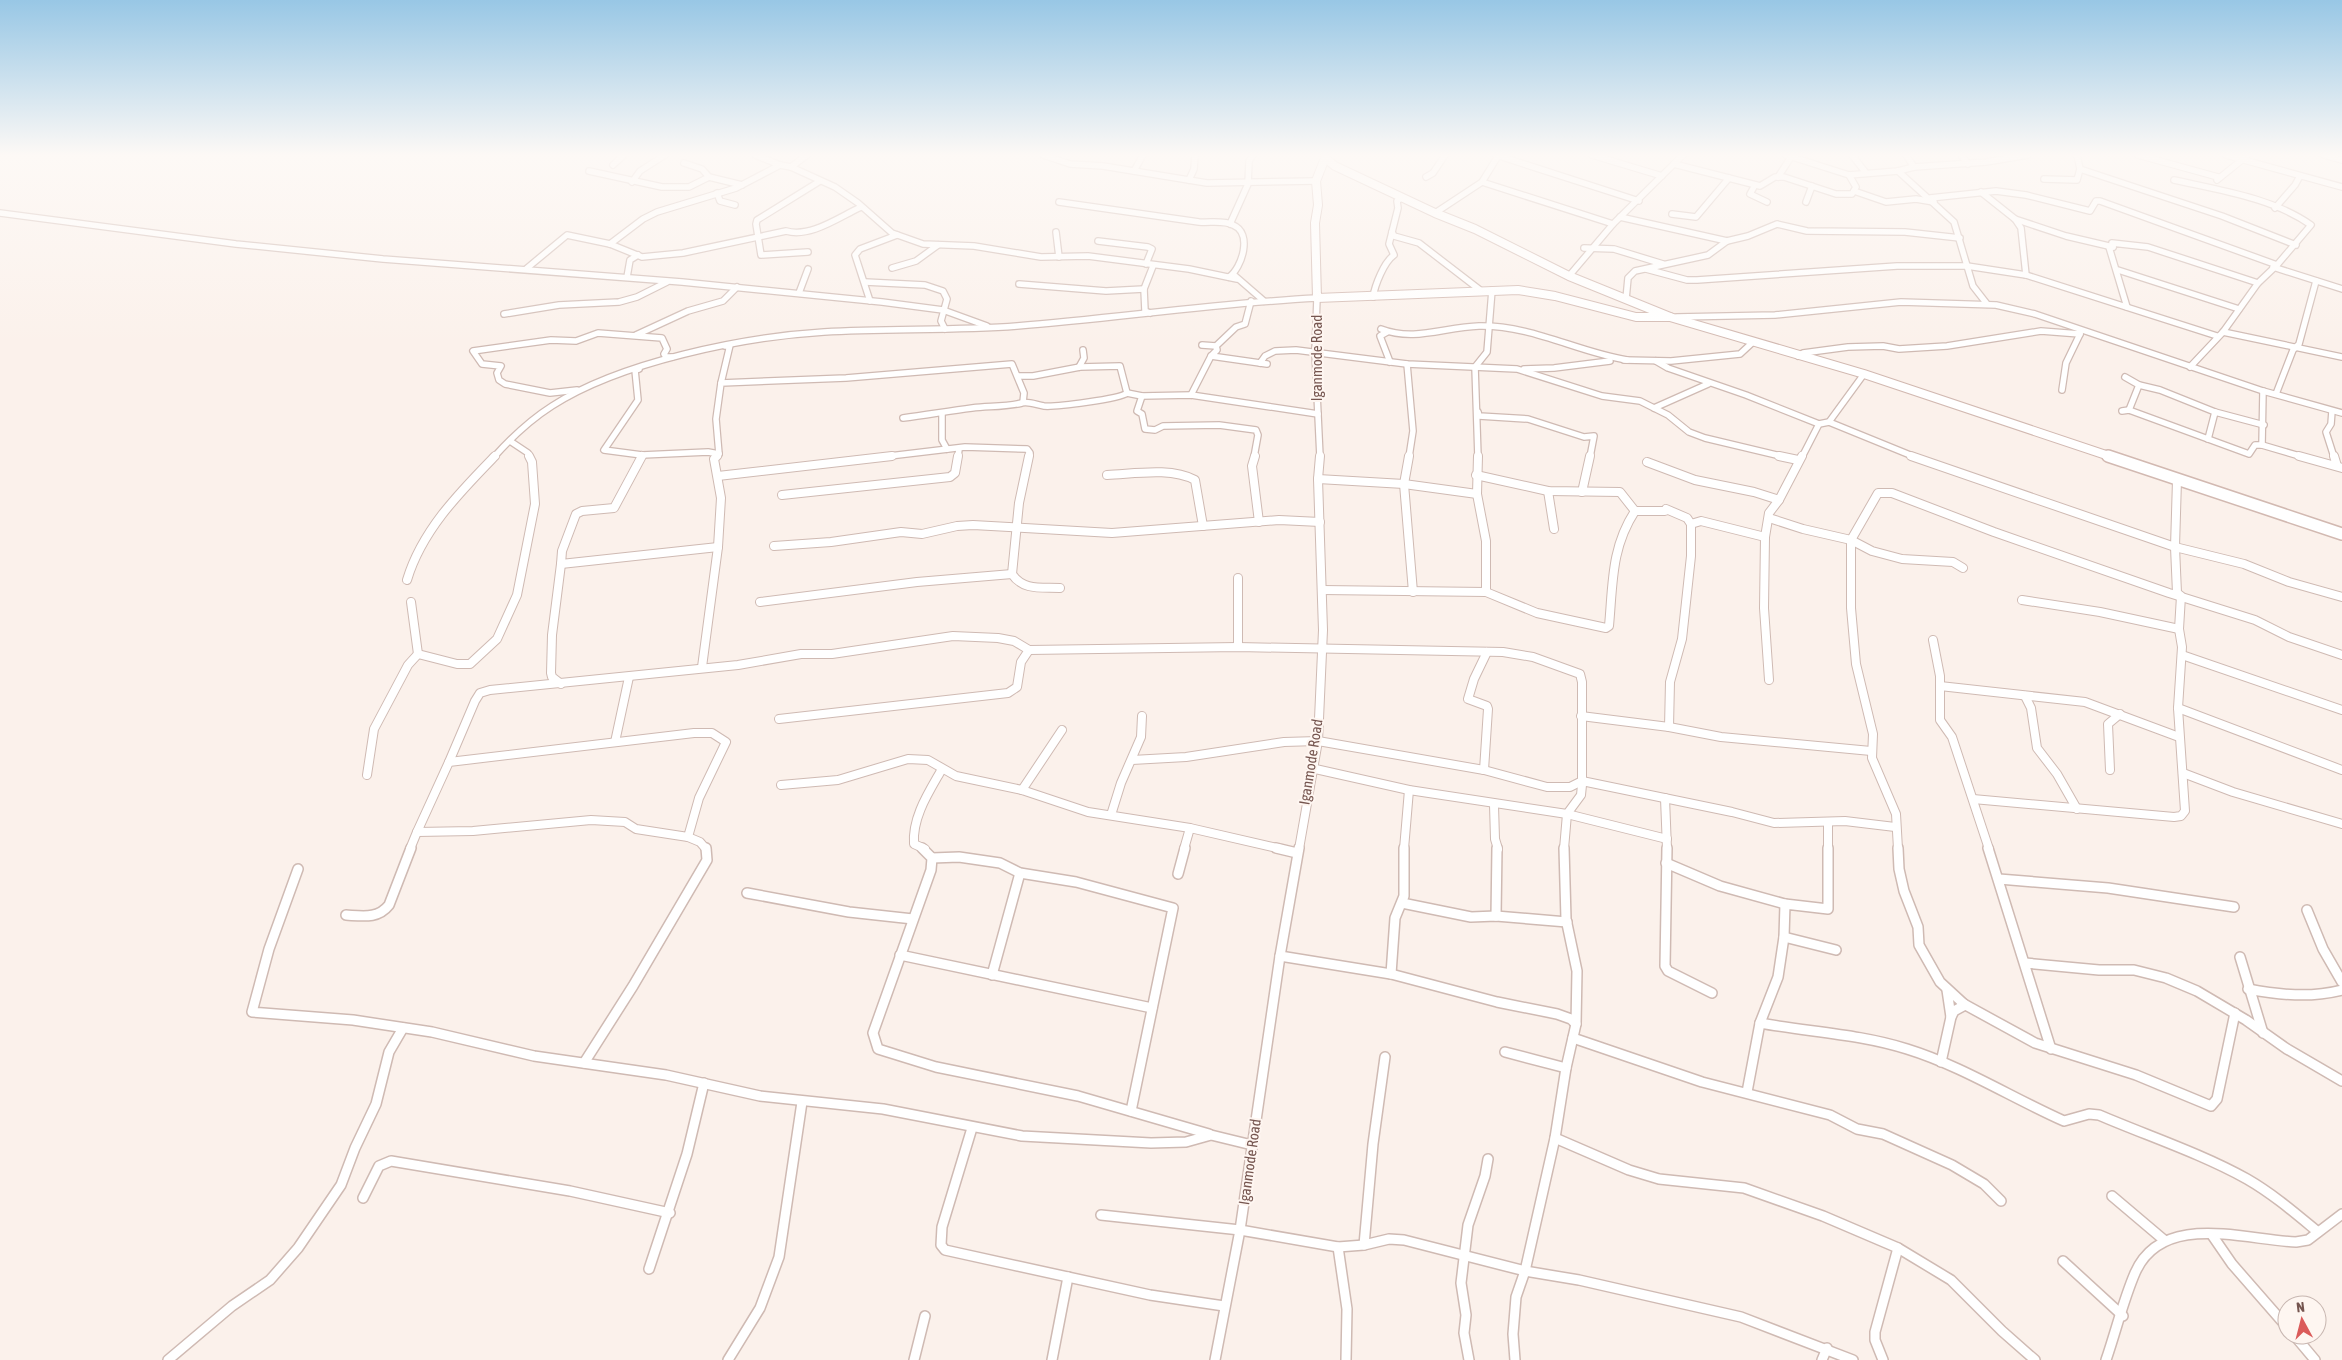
<svg xmlns="http://www.w3.org/2000/svg" width="2342" height="1360" font-family="'Asap Condensed',sans-serif">
<rect width="100%" height="100%" fill="#fbf1eb"/>
<g fill="none" stroke-linecap="round" stroke-linejoin="round">
<defs>
<g id="street-far2">
<polyline points="755,155 780,165"/>
<polyline points="1043,155 1070,164 1103,166 1207,183 1316,181"/>
<polyline points="1496,155 1639,201"/>
<polyline points="1592,155 1662,176"/>
<polyline points="1786,155 1849,175 1898,171 1914,167 1986,162 2028,155"/>
<polyline points="1852,155 1866,173"/>
<polyline points="1906,155 1914,167"/>
<polyline points="1961,155 1968,164"/>
<polyline points="2138,155 2218,177"/>
<polyline points="2226,155 2342,187"/>
<polyline points="2324,155 2342,160"/>
<polyline points="684,163 702,169 709,177"/>
<polyline points="1674,164 1760,186 1775,177 1784,177 1836,194 1852,194 1856,187 1849,175"/>
<polyline points="613,165 624,155"/>
<polyline points="791,167 807,155"/>
<polyline points="2080,169 2222,216 2296,245"/>
<polyline points="589,171 662,187 689,187 709,177 742,185"/>
<polyline points="1134,171 1143,155"/>
<polyline points="1898,171 1954,222 1973,286 1987,304"/>
<polyline points="1426,177 1433,173 1445,155"/>
<polyline points="1778,177 1791,157"/>
<polyline points="2044,179 2077,180 2080,169 2077,155"/>
<polyline points="1189,180 1194,169 1195,155"/>
<path d="M 2174,180 C 2219,190 2273,198 2311,225 L 2277,265 L 2258,283 L 2223,332 L 2190,367"/>
<polyline points="2217,180 2248,155"/>
<polyline points="632,182 640,171 665,155"/>
<polyline points="1482,182 1613,224"/>
<polyline points="1755,185 1750,194 1767,202"/>
<polyline points="1854,191 1886,202 1916,199 1934,202"/>
<polyline points="1981,192 2015,219 2021,228 2026,275"/>
<polyline points="717,193 720,201 735,205"/>
<polyline points="1930,198 1996,191 2026,195 2090,211 2096,201 2100,201 2277,265"/>
<path d="M 1059,202 C 1106,209 1152,215 1199,222 C 1210,223 1224,220 1233,225 C 1253,233 1242,268 1229,277"/>
<polyline points="1806,202 1812,186"/>
<polyline points="2275,208 2295,185 2300,176"/>
<polyline points="0,213 236,244 383,259 682,282 882,302 943,310 987,326"/>
<polyline points="1435,213 1482,182 1498,156"/>
<polyline points="1672,214 1696,217 1729,178"/>
<polyline points="1620,217 1727,241 1748,236 1777,224 1807,231 1905,232 1960,238"/>
<polyline points="2015,219 2066,236 2113,247"/>
<polyline points="1230,224 1248,184 1249,161 1253,155"/>
<polyline points="1056,232 1059,257"/>
<polyline points="1392,232 1394,236 1419,243 1480,290"/>
<polyline points="1098,241 1148,247 1152,249 1146,264"/>
<polyline points="610,244 643,219 657,212 736,188 780,165 791,167 835,187 858,203 892,233 923,244 974,246 1041,257 1088,256 1189,269 1237,279"/>
<polyline points="1584,248 1614,249 1663,264"/>
<polyline points="808,252 761,255 756,224 757,220 820,181"/>
<polyline points="2273,267 2342,289"/>
<polyline points="892,268 916,261 938,245"/>
<path d="M 526,269 L 567,235 L 610,244 L 642,257 L 683,253 L 786,231 C 811,238 839,217 861,207"/>
<polyline points="1646,269 1687,280 1697,280 1897,266 1967,266 2026,275 2217,336"/>
<polyline points="2118,270 2239,309"/>
<polyline points="1234,275 1264,301"/>
<polyline points="1569,276 1613,224 1683,155"/>
<polyline points="627,277 630,260 638,255"/>
<polyline points="865,282 925,285 943,291 947,299 941,321 945,329"/>
<polyline points="1019,284 1106,291 1144,289"/>
<polyline points="799,293 808,269"/>
<path d="M 1373,297 C 1375,285 1384,262 1394,255 L 1389,244 L 1398,208 L 1397,201 L 1402,197"/>
<polyline points="1626,299 1628,278 1635,271 1708,255 1727,241"/>
<polyline points="870,301 855,255 860,249 897,235"/>
<polyline points="2127,307 2109,247 2113,247 2112,243 2148,247 2258,283"/>
<polyline points="1150,313 1145,311 1144,289 1153,266"/>
<polyline points="504,314 559,305 619,302 637,297 667,282"/>
<polyline points="1677,317 1775,315 1901,302 1996,305 2035,314 2263,391 2342,413"/>
<path d="M 1381,329 C 1415,342 1444,327 1479,326 C 1532,325 1577,352 1627,360"/>
<polyline points="1387,332 1380,336 1390,362"/>
<polyline points="2223,332 2342,357"/>
<polyline points="636,335 688,311 723,301 737,287"/>
<polyline points="1202,345 1216,346"/>
<polyline points="1211,356 1267,364"/>
<polyline points="1798,356 1803,353 1848,347 1883,346 1899,349 1947,346 2041,331 2080,334 2080,330"/>
<polyline points="1624,360 1671,361 1740,354 1753,342"/>
<polyline points="1656,361 1668,368 1746,395 1819,424"/>
<polyline points="1260,363 1265,356 1275,351 1296,350 1407,364 1517,369 1602,396 1640,401 1668,415 1689,432 1705,438 1785,457"/>
<polyline points="1407,364 1413,431 1409,457"/>
<polyline points="1079,367 1084,358 1083,350"/>
<polyline points="639,369 635,370 638,400 604,450 642,455 708,452 719,454"/>
<polyline points="1524,369 1554,368 1610,361"/>
<polyline points="1018,376 1033,376 1080,367 1120,366 1127,393"/>
<polyline points="2125,377 2139,385 2160,390 2215,412 2264,425"/>
<polyline points="721,383 730,345 725,346"/>
<polyline points="577,390 550,393 505,384 499,380 497,373 501,366 482,364 473,351 551,340 576,341 598,333 662,338 667,349 664,354 666,357 672,357"/>
<polyline points="2062,390 2066,363 2080,334"/>
<polyline points="1127,393 1142,396 1191,395 1318,414"/>
<polyline points="2276,394 2293,350 2299,344 2316,281"/>
<polyline points="1191,395 1211,356 1217,350 1216,346 1236,327 1245,324 1251,301"/>
<polyline points="1142,396 1137,411 1142,414 1145,429 1155,430 1163,426 1219,425 1256,430 1258,435 1254,457"/>
<polyline points="1654,408 1708,384"/>
<polyline points="2129,410 2139,385"/>
<polyline points="2122,411 2129,410 2249,454 2255,445 2262,445 2303,457"/>
<polyline points="2332,411 2331,424 2326,432 2334,457"/>
<polyline points="1478,412 1479,416 1528,419 1584,437 1594,436 1590,457"/>
<polyline points="942,413 942,440 947,449"/>
<path d="M 903,418 C 926,415 949,411 972,408 C 989,406 1005,407 1022,403 C 1028,401 1037,405 1044,406 C 1056,407 1120,399 1127,393"/>
<polyline points="1829,422 1915,457"/>
<polyline points="2208,439 2215,412"/>
<polyline points="510,441 528,453 530,457"/>
<polyline points="2262,445 2263,391"/>
<path d="M 494,457 C 511,438 530,420 552,406 C 620,362 743,337 824,332 C 888,328 953,331 1017,326 C 1117,318 1217,303 1317,298 L 1315,352 L 1320,457"/>
<polyline points="641,457 642,455"/>
<polyline points="716,457 719,454 716,419 721,383 846,378 1012,364 1024,393 1023,402"/>
<polyline points="881,457 965,447 1027,449 1030,453 1029,457"/>
<polyline points="958,457 959,449"/>
<polyline points="1478,457 1475,367 1487,352 1492,290"/>
<polyline points="1802,457 1819,424 1829,422 1864,374"/>
</g>
<g id="street-far1">
<polyline points="642,456 614,508 582,511 576,514 562,551 561,564 718,547"/>
<path d="M 1029,456 L 1019,503 L 1012,574 C 1023,591 1042,587 1060,588"/>
<polyline points="1255,456 1252,466 1259,522"/>
<polyline points="1409,456 1404,484 1413,592"/>
<polyline points="1478,456 1477,494 1486,541 1486,592"/>
<polyline points="1779,456 1798,460"/>
<polyline points="1911,456 2175,547 2244,564 2289,582 2342,597"/>
<polyline points="2299,456 2342,468"/>
<polyline points="2334,456 2337,466"/>
<polyline points="1647,462 1695,480 1754,492 1779,500"/>
<path d="M 1107,475 C 1134,474 1170,467 1195,480 L 1203,526"/>
<polyline points="1476,475 1548,491 1620,492 1635,511 1665,511 1666,509 1687,518 1691,524 1691,556 1682,639 1670,682 1669,727"/>
<polyline points="718,476 892,456"/>
<polyline points="1318,479 1404,484 1477,494"/>
<polyline points="1548,491 1554,529"/>
<polyline points="1582,492 1590,456"/>
<polyline points="782,495 950,477 955,473 958,456"/>
<polyline points="1769,518 1803,529 1851,540 1872,551 1902,559 1953,562 1963,568"/>
<polyline points="1691,524 1701,521 1765,537"/>
<polyline points="774,546 831,542 901,532 922,534 957,526 973,525 1112,533 1279,520 1320,522"/>
<polyline points="561,564 552,635 551,673 552,677 561,684"/>
<polyline points="1238,578 1238,647"/>
<path d="M 407,580 C 422,530 460,492 495,456"/>
<path d="M 1322,590 L 1486,592 L 1537,613 L 1606,628 L 1609,626 C 1613,583 1611,548 1635,511"/>
<polyline points="2022,600 2100,612 2179,629"/>
<polyline points="411,602 418,654"/>
<polyline points="760,602 917,582 1012,574"/>
<polyline points="1933,640 1940,676 1940,720 1952,737 1989,849"/>
<polyline points="418,654 457,664 470,664 497,639 517,595 535,504 532,462 529,456"/>
<polyline points="2182,655 2342,710"/>
<polyline points="702,667 718,547 721,498 714,459 717,456"/>
<polyline points="1769,680 1764,608 1765,537 1769,513 1779,500 1802,456"/>
<polyline points="1940,686 2085,702 2179,737"/>
<polyline points="2025,696 2031,708 2037,748 2057,774 2077,809"/>
<polyline points="2178,708 2342,770"/>
<polyline points="1581,716 1669,727 1721,737 1871,751"/>
<polyline points="779,719 1008,693 1017,687 1021,662 1029,650"/>
<polygon points="694,733 712,733 726,742 699,798 688,837 636,829 625,822 591,820 473,831 417,832 449,762"/>
<polyline points="615,742 629,677"/>
<polyline points="1132,760 1186,757 1284,742 1318,741 1484,770 1547,787 1570,787 1582,781 1732,812 1774,823 1845,821 1895,827"/>
<polyline points="449,762 475,701 480,693 490,690 738,665 801,654 832,654 953,636 998,638 1014,641 1029,650 1238,647 1503,652 1533,657 1580,674 1582,682 1582,785 1581,795 1567,814 1564,849"/>
<polyline points="1311,768 1409,790 1567,814 1667,839"/>
<polyline points="1484,770 1488,709 1487,706 1468,699 1474,679 1487,652"/>
<polyline points="2110,770 2108,724 2120,714"/>
<polyline points="2183,773 2233,792 2342,824"/>
<polyline points="367,775 374,729 408,665 418,654"/>
<polyline points="781,785 838,780 908,759 928,760 956,776 1022,790 1088,812 1190,828 1281,849"/>
<polyline points="1022,790 1062,730"/>
<polyline points="1665,798 1667,849"/>
<polyline points="1973,799 2174,817 2181,816 2185,811 2178,708 2182,647 2179,629 2181,596 2177,593 2175,547 2177,480"/>
<polyline points="1494,805 1495,839 1498,849"/>
<polyline points="1111,815 1121,783 1141,737 1142,716"/>
<polyline points="1828,822 1828,849"/>
<polyline points="688,837 700,842 706,849"/>
<polyline points="410,849 417,832"/>
<path d="M 925,849 L 914,844 C 912,817 929,792 942,769"/>
<polyline points="1184,849 1190,828"/>
<polyline points="1299,849 1318,741 1323,630 1318,479 1320,456"/>
<polyline points="1404,849 1409,790"/>
<polyline points="1898,849 1896,814 1872,758 1873,734 1856,664 1851,608 1851,540 1878,493 1892,493 1994,532 2169,593 2255,620 2289,637 2342,655"/>
</g>
<g id="street">
<polyline points="922,848 932,858 931,870 873,1033 878,1049 936,1067 1078,1096 1209,1134"/>
<polyline points="1276,848 1297,853"/>
<polyline points="1667,848 1665,966 1668,971 1712,993"/>
<polyline points="1898,848 1899,869 1904,891 1918,927 1919,945 1940,982 1965,1005"/>
<polyline points="1988,848 2051,1049"/>
<polyline points="932,858 959,857 1000,863 1020,873 1076,882 1173,908 1131,1111"/>
<polyline points="1666,863 1720,886 1785,904"/>
<polyline points="298,869 269,949 252,1012 353,1020 432,1032 534,1056 666,1075 760,1096 883,1109 1022,1136 1151,1143 1186,1142 1211,1135 1252,1145"/>
<polyline points="1178,874 1185,848"/>
<polyline points="1999,879 2108,888 2234,907"/>
<polyline points="747,893 849,912 913,919"/>
<polyline points="1402,903 1471,917 1496,916 1567,922"/>
<polyline points="2307,910 2323,949 2342,982"/>
<path d="M 346,915 C 363,916 378,919 389,905 L 411,848"/>
<polyline points="1496,916 1497,848"/>
<polyline points="1784,937 1836,950"/>
<polyline points="900,955 1152,1008"/>
<polyline points="1280,956 1391,974 1497,1002 1557,1014 1571,1019 1576,1024"/>
<polyline points="2240,957 2263,1033"/>
<polyline points="2025,963 2099,970 2134,970 2166,978 2197,991 2246,1020 2287,1049 2342,1081"/>
<polyline points="1391,974 1395,918 1404,896 1404,848"/>
<polyline points="992,975 1020,873"/>
<path d="M 2248,989 C 2280,995 2310,998 2342,990"/>
<polyline points="1947,990 1951,1017"/>
<polyline points="1962,1003 2035,1043 2136,1075 2211,1106 2217,1099 2235,1013"/>
<path d="M 1760,1023 C 1809,1032 1860,1034 1907,1049 C 1962,1066 2012,1098 2064,1121 L 2089,1114 L 2099,1115 C 2148,1136 2200,1153 2247,1179 C 2273,1194 2295,1213 2318,1232"/>
<polyline points="1573,1038 1702,1082 1830,1115 1857,1129 1883,1134 1952,1165 1984,1184 2001,1201"/>
<polyline points="1505,1052 1566,1068"/>
<polyline points="1941,1062 1951,1017 1954,1011 1965,1005"/>
<polyline points="584,1063 633,986 707,860 706,848"/>
<polyline points="1747,1092 1760,1023 1778,977 1784,937 1785,904 1828,909 1828,848"/>
<polyline points="972,1128 942,1227 941,1245 945,1250 1150,1295 1224,1306"/>
<polyline points="1555,1138 1629,1170 1659,1179 1744,1188 1823,1216 1898,1248 1951,1280 2002,1331 2035,1360"/>
<polyline points="2112,1196 2164,1240"/>
<polyline points="363,1198 379,1166 391,1161 570,1191 670,1213"/>
<polyline points="1101,1215 1240,1230 1338,1247 1364,1245 1389,1239 1404,1240 1525,1271 1579,1280 1741,1317 1853,1360"/>
<polyline points="2212,1235 2232,1264 2287,1327"/>
<polyline points="1364,1245 1373,1144 1385,1057"/>
<polyline points="1338,1247 1347,1309 1346,1360"/>
<polyline points="2063,1261 2123,1316"/>
<polyline points="649,1269 687,1154 704,1083"/>
<polyline points="2294,1335 2315,1360"/>
<polyline points="168,1360 232,1306 270,1280 298,1248 341,1185 355,1148 376,1104 389,1052 403,1028"/>
<polyline points="728,1360 760,1308 779,1257 802,1102"/>
<polyline points="914,1360 925,1316"/>
<polyline points="1052,1360 1068,1277"/>
<polyline points="1215,1360 1240,1230 1280,956 1299,848"/>
<polyline points="1469,1360 1464,1333 1466,1315 1461,1283 1468,1225 1485,1176 1488,1159"/>
<polyline points="1515,1360 1513,1334 1516,1297 1525,1271 1555,1138 1566,1068 1576,1024 1577,971 1566,919 1564,848"/>
<polyline points="1822,1360 1827,1348"/>
<polyline points="1883,1360 1875,1340 1875,1332 1898,1248"/>
<path d="M 2106,1360 C 2116,1331 2123,1301 2135,1273 C 2162,1211 2245,1240 2296,1242 L 2308,1240 L 2342,1214"/>
</g>
<g id="secondary-far1">
<polygon points="1325,158 1335,166 1435,213 1475,229 1569,276 1670,317 1636,317 1555,296 1518,290 1317,298 1315,223 1318,205 1316,181"/>
<polyline points="1670,317 1864,374 2112,457"/>
</g>
<polyline id="secondary" points="2108,456 2342,534"/>
</defs>
<use href="#street-far2" stroke="#cfbab3" stroke-width="8"/>
<use href="#street-far1" stroke="#cfbab3" stroke-width="10"/>
<use href="#street" stroke="#cfbab3" stroke-width="12"/>
<use href="#secondary-far1" stroke="#d2b9b1" stroke-width="10"/>
<use href="#secondary" stroke="#d2b9b1" stroke-width="14"/>
<use href="#street-far2" stroke="#fff" stroke-width="5.5"/>
<use href="#street-far1" stroke="#fff" stroke-width="8"/>
<use href="#street" stroke="#fff" stroke-width="9"/>
<use href="#secondary-far1" stroke="#fff" stroke-width="8"/>
<use href="#secondary" stroke="#fff" stroke-width="11"/>
</g>
<linearGradient id="sky" x2="0" y2="1"><stop stop-color="#98c7e5"/><stop offset="0.45" stop-color="#fdf9f6"/><stop offset="1" stop-color="#fdf9f6" stop-opacity="0"/></linearGradient>
<rect width="2342" height="345" fill="url(#sky)"/>
<g text-anchor="middle" stroke-width="4" stroke-linejoin="round" paint-order="stroke">
<g font-size="15" fill="#75554f" stroke="#fef6f1">
<text transform="translate(1317 358) rotate(-90)" y="5">Iganmode Road</text>
<text transform="translate(1311 762) rotate(-81)" y="5">Iganmode Road</text>
<text transform="translate(1250 1162) rotate(-82)" y="5">Iganmode Road</text>
</g>
</g>
<g transform="translate(2302 1320) rotate(353)"><circle r="24" fill="#fef6f1" stroke="#c7b6b0"/>
<path d="M0-4L9 19L0 12L-9 19Z" fill="#db5b5a"/>
<text y="-8" font-size="14" font-weight="bold" text-anchor="middle" fill="#75554f">N</text>
</g>
</svg>
